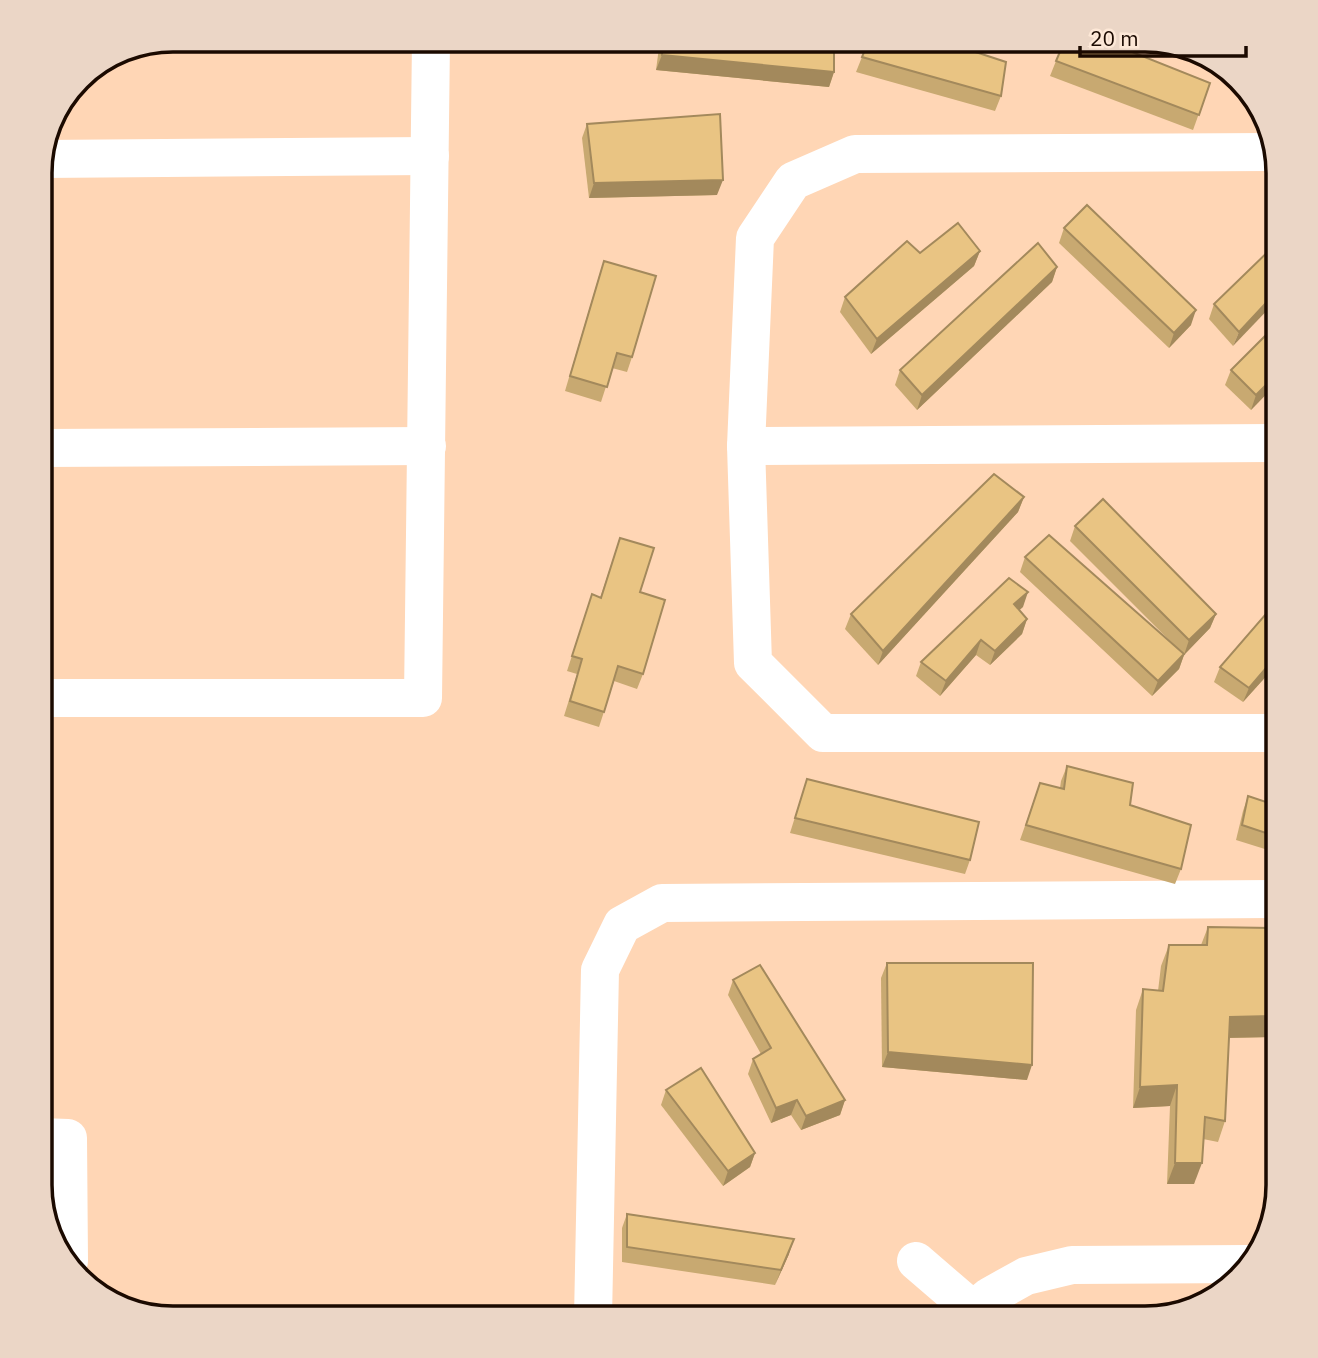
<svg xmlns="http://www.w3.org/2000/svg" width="1318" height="1358" font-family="'IBM Plex Sans',sans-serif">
<rect width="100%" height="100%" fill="#ffd6b5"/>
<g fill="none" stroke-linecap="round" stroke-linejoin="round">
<g stroke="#fff" stroke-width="38">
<polyline points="1270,152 855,154 793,181 755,238 746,446 753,663 823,733 1278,733"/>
<polyline points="42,159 430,156"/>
<polyline points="746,446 1278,443"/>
<polyline points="40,448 427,446"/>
<polyline points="40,698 423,698 431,40"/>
<polyline points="40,1137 68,1138 69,1261"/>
<polyline points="916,1261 973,1310"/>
<polyline points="593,1318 600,970 622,925 662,903 1278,899"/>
<polyline points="968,1318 973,1310 990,1296 1026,1276 1072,1265 1248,1264"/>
</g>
</g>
<g fill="#c8a971">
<polygon points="660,40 773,40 834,72 829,87 656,70"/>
<polygon points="862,57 1001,96 995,111 856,72"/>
<polygon points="1211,60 1230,75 1208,69"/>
<polygon points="1056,61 1210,83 1193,130 1050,76"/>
<polygon points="587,124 717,195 589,198 582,138"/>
<polygon points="1064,228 1191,325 1169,348 1059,243"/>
<polygon points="1278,242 1233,346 1209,319 1214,304"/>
<polygon points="980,251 974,266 871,354 840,312 845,297 920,253"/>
<polygon points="604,261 632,357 627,372 612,368 601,402 565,391 599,276"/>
<polygon points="1057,267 1052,282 917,410 895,385 900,370"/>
<polygon points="1278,323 1278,382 1251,410 1225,385 1231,370"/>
<polygon points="1024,497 1018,512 878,665 845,629 851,614"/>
<polygon points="1075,526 1216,614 1210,628 1184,655 1179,669 1152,696 1020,572 1025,557 1171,642 1070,541"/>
<polygon points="620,538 640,592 643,674 637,689 614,681 599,727 564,716 577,674 567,671 592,594 600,598"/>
<polygon points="1023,607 1019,610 1027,619 1022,634 990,665 976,655 940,696 916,676 921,662"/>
<polygon points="1278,663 1243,702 1214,682 1220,667"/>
<polygon points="1067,766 1130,805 1181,869 1175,884 1020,840 1040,783 1060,788 1061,781"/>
<polygon points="807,779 970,860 965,874 790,833"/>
<polygon points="1248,796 1278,806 1278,853 1236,840 1243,811"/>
<polygon points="1208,927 1272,1037 1229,1038 1225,1121 1218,1142 1203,1139 1194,1184 1167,1184 1170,1106 1133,1108 1136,1010 1143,989 1158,991 1161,966 1169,945 1201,945"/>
<polygon points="887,963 1027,1080 882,1067 881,978"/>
<polygon points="733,980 845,1100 840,1115 801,1130 791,1115 771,1123 748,1074 753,1059 761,1054 728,995"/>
<polygon points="666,1090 755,1153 750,1167 723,1186 661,1105"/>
<polygon points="627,1214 789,1254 775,1285 622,1262 622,1228"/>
</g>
<g fill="#a3895c">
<polygon points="662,55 834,72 829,87 656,70"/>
<polygon points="723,180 717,195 589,198 594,183"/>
<polygon points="980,251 974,266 871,354 877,339"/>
<polygon points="1057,267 1052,282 917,410 922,395"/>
<polygon points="1278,290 1278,299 1233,346 1239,332"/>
<polygon points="1196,310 1191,325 1169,348 1174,333"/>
<polygon points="1278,373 1278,382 1251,410 1256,395"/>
<polygon points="1024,497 1018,512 878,665 883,651"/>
<polygon points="1028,592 1023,607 1009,619 1014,604"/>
<polygon points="1216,614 1210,628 1184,655 1179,669 1152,696 1158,681 1184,655 1189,640"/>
<polygon points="1027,619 1022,634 990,665 995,651"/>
<polygon points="981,640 976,655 940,696 946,681"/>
<polygon points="1278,654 1278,663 1243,702 1249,688"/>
<polygon points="1278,1016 1278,1020 1272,1037 1222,1038 1230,1017"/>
<polygon points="888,1052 1032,1065 1027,1080 882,1067"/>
<polygon points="1177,1085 1170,1106 1133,1108 1140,1087"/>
<polygon points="797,1100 791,1115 771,1123 776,1108"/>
<polygon points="845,1100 840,1115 801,1130 806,1116"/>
<polygon points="755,1153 750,1167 723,1186 728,1171"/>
<polygon points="1175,1163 1202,1163 1194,1184 1167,1184"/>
<polygon points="794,1239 789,1254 775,1285 781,1270"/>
</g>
<g fill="#e9c483" stroke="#a3895c" stroke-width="2">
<polygon points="663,40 773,40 834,48 834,72 662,55"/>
<polygon points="869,40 939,40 1006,62 1001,96 862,57"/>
<polygon points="1065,40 1102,40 1210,83 1199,115 1056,61"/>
<polygon points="720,114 723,180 594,183 587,124"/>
<polygon points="1087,205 1196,310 1174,333 1064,228"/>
<polygon points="958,223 980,251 877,339 845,297 907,241 920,253"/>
<polygon points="1278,242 1278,290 1239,332 1214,304"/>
<polygon points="1038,243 1057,267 922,395 900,370"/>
<polygon points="604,261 656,276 632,357 617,353 607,387 570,376"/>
<polygon points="1278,323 1278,373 1256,395 1231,370"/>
<polygon points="994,474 1024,497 883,651 851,614"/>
<polygon points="1103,499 1216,614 1189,640 1075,526"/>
<polygon points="1049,535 1184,654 1158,681 1025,557"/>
<polygon points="620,538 654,548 640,592 665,600 643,674 618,666 604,712 570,701 582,659 572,656 592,594 601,598"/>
<polygon points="1009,578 1028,592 1014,604 1027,619 995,651 981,640 946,681 921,662"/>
<polygon points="1278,600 1278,654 1249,688 1220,667"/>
<polygon points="1067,766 1133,783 1130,805 1191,825 1181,869 1026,825 1040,783 1064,789"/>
<polygon points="807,779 979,822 970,860 795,818"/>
<polygon points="1248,796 1278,806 1278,837 1242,825"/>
<polygon points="1208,927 1278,928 1278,1016 1230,1017 1225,1121 1205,1117 1202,1163 1175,1163 1177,1085 1140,1087 1143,989 1163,991 1169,945 1207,945"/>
<polygon points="887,963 1033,963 1032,1065 888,1052"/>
<polygon points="760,965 845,1100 806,1116 797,1100 776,1108 753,1059 771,1048 733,980"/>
<polygon points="701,1068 755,1153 728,1171 666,1090"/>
<polygon points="627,1214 794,1239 781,1270 627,1247"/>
</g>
<path d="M0 0H1318V1358H0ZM173 52H1145A121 121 0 0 1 1266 173V1185A121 121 0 0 1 1145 1306H173A121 121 0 0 1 52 1185V173A121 121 0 0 1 173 52Z" fill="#ebd6c6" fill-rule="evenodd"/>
<path fill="none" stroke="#1b0a00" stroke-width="3.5" d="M173 52H1145A121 121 0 0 1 1266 173V1185A121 121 0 0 1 1145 1306H173A121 121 0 0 1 52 1185V173A121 121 0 0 1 173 52Z"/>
<path d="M1080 46v10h166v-10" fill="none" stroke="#1b0a00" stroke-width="3.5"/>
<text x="1090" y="46" font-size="21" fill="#1b0a00" stroke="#fde8d7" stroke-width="5" paint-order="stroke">20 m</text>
</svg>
